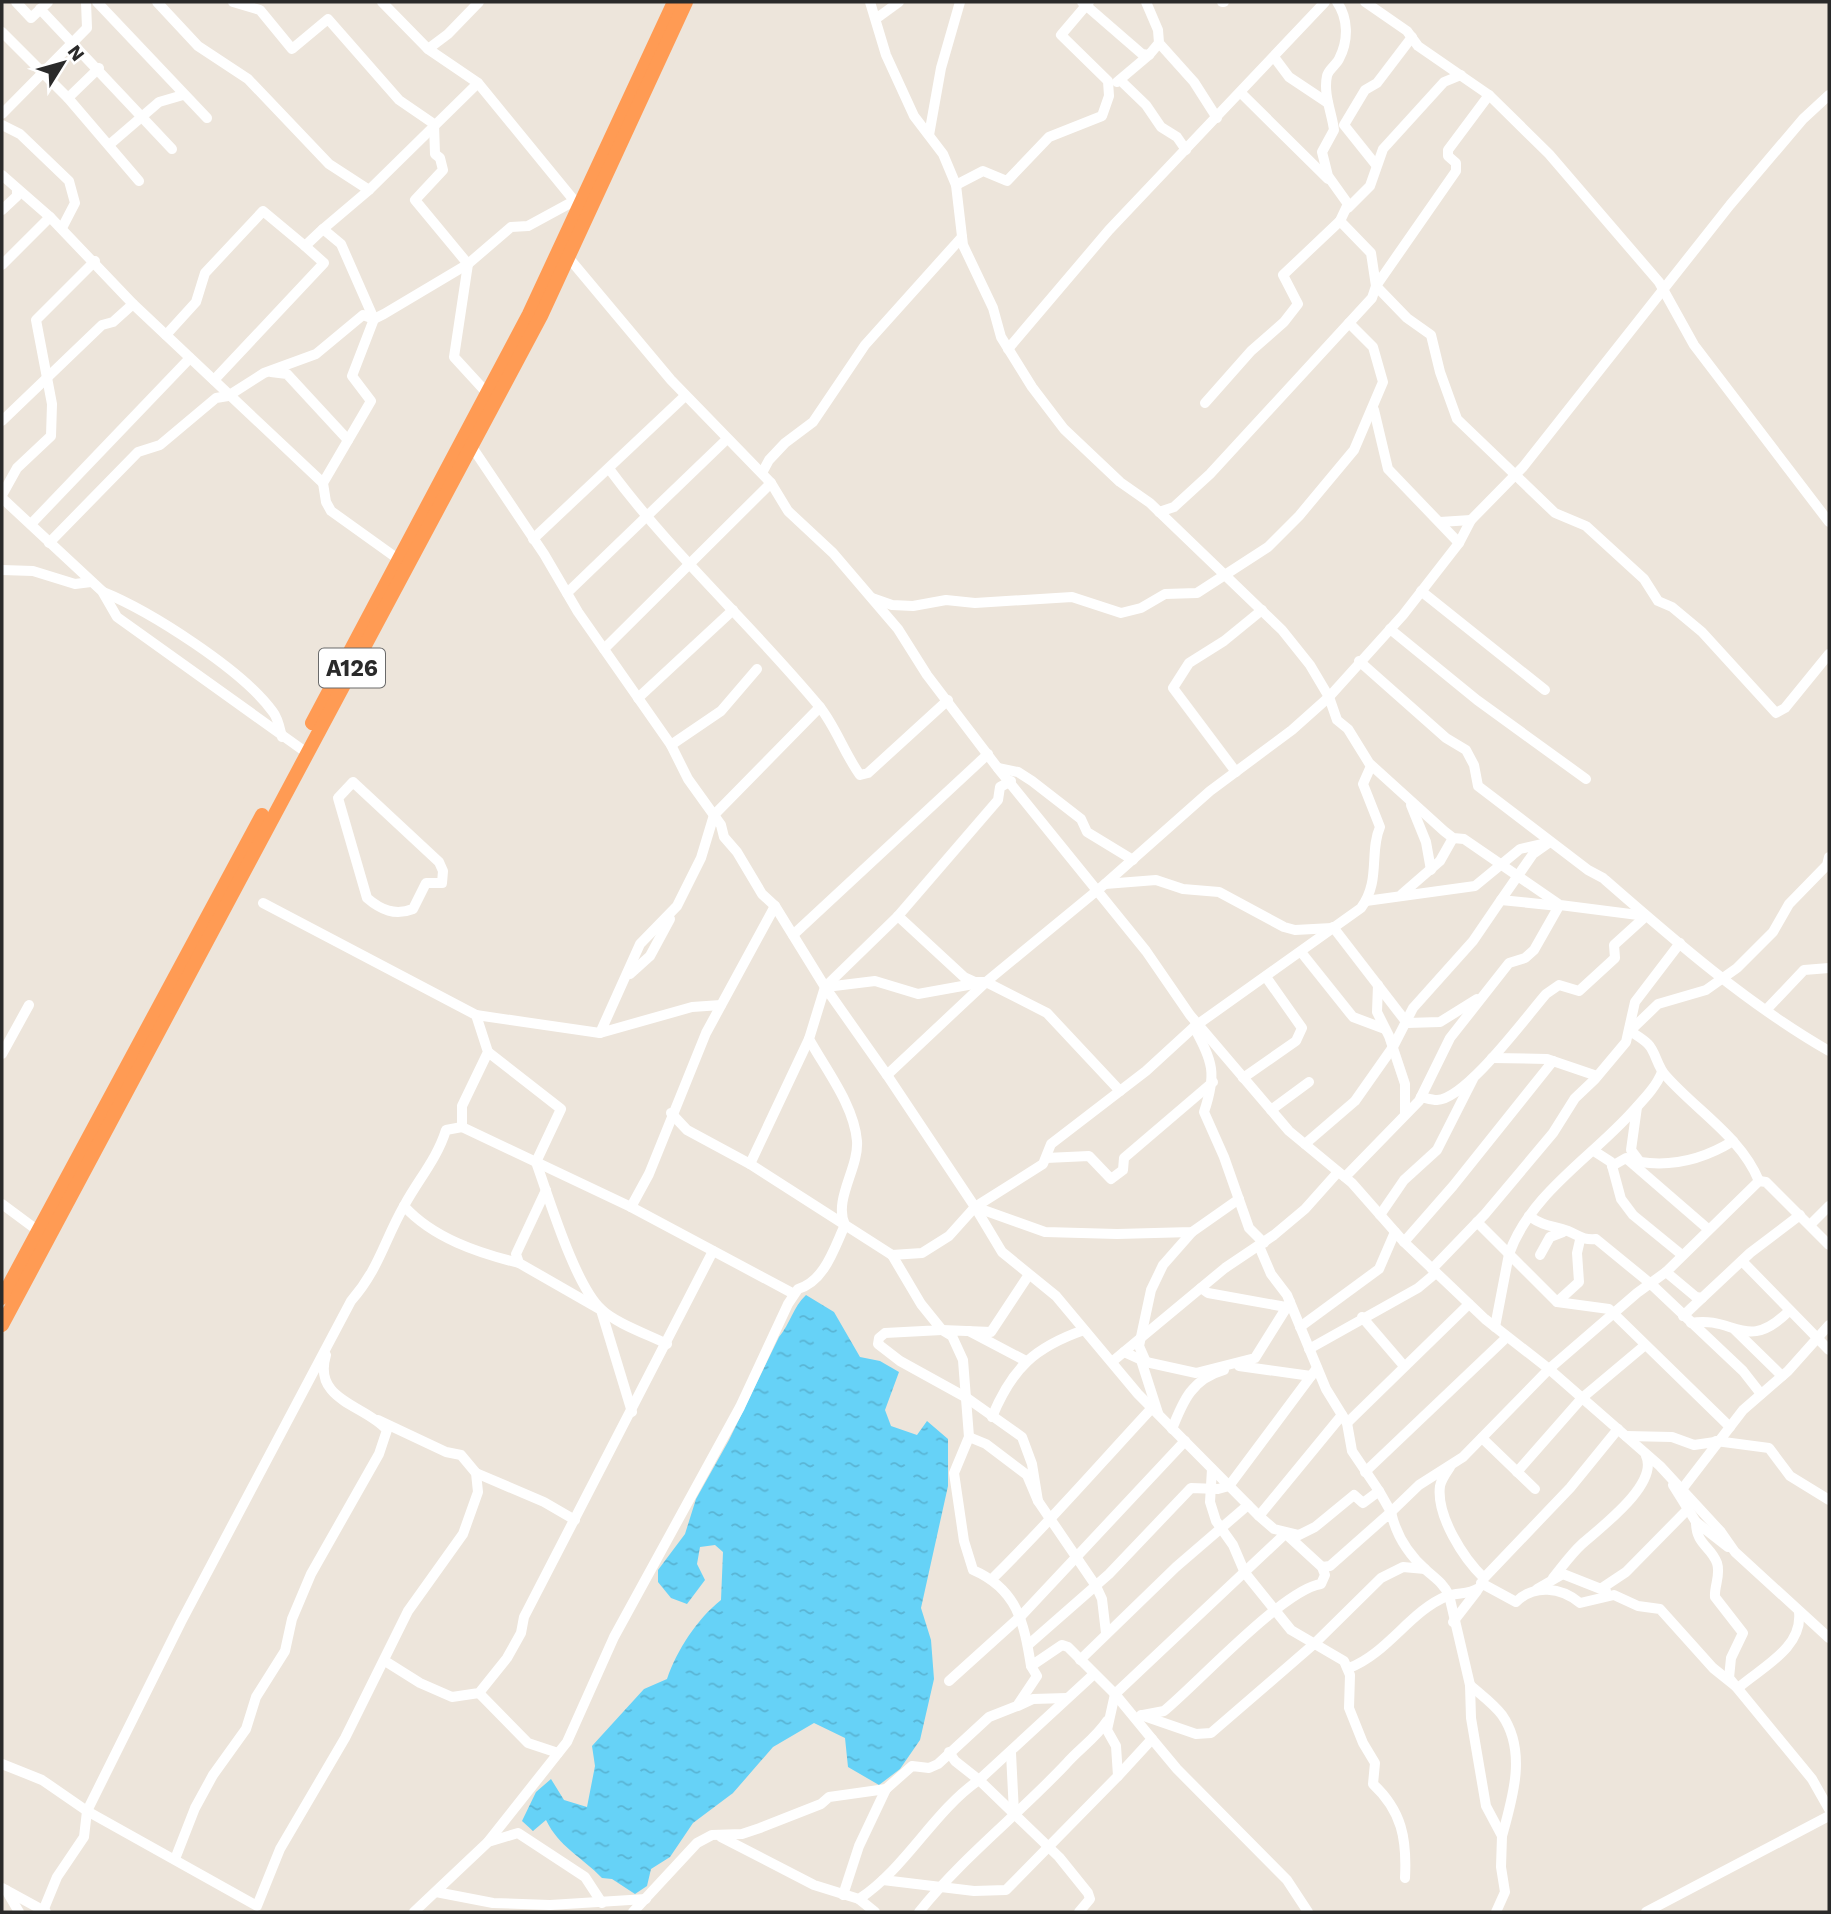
<svg xmlns="http://www.w3.org/2000/svg" width="1831" height="1914" font-family="'Work Sans',sans-serif">
<defs>
<pattern id="water-ripples" width="26" height="14" patternUnits="userSpaceOnUse" patternTransform="scale(1.75)"><rect width="26" height="14" fill="#66d2f7"/><path d="M2 4q2-2 4 0t4 0M15 11q2-2 4 0t4 0" fill="none" stroke="#59b4d4"/></pattern>
</defs>
<rect width="100%" height="100%" fill="#ede5db"/>
<path fill="url(#water-ripples)" d="M 806,1295 L 834,1312 L 860,1357 L 880,1361 L 899,1372 L 885,1410 L 891,1426 L 917,1435 L 927,1421 L 948,1439 L 948,1486 L 921,1608 L 931,1640 L 934,1679 L 920,1740 L 900,1769 L 879,1785 L 848,1767 L 845,1738 L 814,1723 L 773,1747 L 733,1793 L 693,1823 L 670,1857 L 651,1869 L 647,1886 L 635,1894 L 612,1879 L 602,1878 C 582,1857 559,1847 546,1820 L 533,1831 L 522,1821 L 536,1792 L 551,1779 L 564,1800 L 587,1807 L 595,1766 L 592,1746 L 644,1689 L 667,1679 C 677,1650 697,1619 721,1600 L 723,1552 L 715,1545 L 700,1547 L 697,1564 L 705,1580 L 687,1604 L 671,1598 L 658,1582 L 658,1570 L 685,1534 L 696,1499 L 729,1440 L 779,1337 C 790,1324 793,1307 806,1295 Z"/>
<g fill="none" stroke-linecap="round" stroke-linejoin="round">
<g stroke="#fff" stroke-width="10">
<polyline points="16,2 31,18 48,2"/>
<polyline points="97,2 207,118"/>
<polyline points="157,2 198,46 248,79 329,164 369,190 323,229 341,244 374,319 352,376 371,401 323,483 326,502 331,511 398,559"/>
<polyline points="233,2 260,10 292,49 328,19 399,100 434,124 435,154 440,158 443,170 415,200 468,264 454,357 487,393"/>
<polyline points="382,2 428,49 478,83 577,204"/>
<polyline points="870,2 886,55 914,116 943,154 956,185 963,245 993,308 1001,337 1032,387 1064,429 1120,482 1150,503 1282,630 1310,665 1329,697 1337,720 1348,729 1369,763 1444,831 1453,838 1464,839 1560,905 1646,916"/>
<polyline points="1082,2 1142,54 1149,55 1159,43 1158,30 1146,2"/>
<polyline points="1222,2 1224,2"/>
<path d="M 1337,2 C 1348,18 1349,40 1339,59 C 1336,65 1328,70 1327,76 C 1323,94 1332,113 1334,130 L 1322,152 L 1328,176 L 1348,204 L 1340,221 L 1371,253 L 1376,286 L 1407,318 L 1431,335 L 1440,372 L 1457,419 L 1555,513 L 1586,526 L 1644,579 L 1658,601 L 1672,607 L 1702,632 L 1776,713 L 1785,708 L 1829,654"/>
<polyline points="1365,2 1407,31 1418,46 1489,95 1549,154 1659,282 1694,345 1829,522"/>
<polyline points="40,9 172,149"/>
<polyline points="877,18 899,2"/>
<polyline points="2,32 68,98 139,181"/>
<polyline points="1159,43 1194,82 1217,118"/>
<polyline points="428,49 448,34 479,2"/>
<polyline points="1274,57 1289,77 1328,103"/>
<polyline points="1120,80 1146,105 1161,127 1177,137 1186,150"/>
<polyline points="1117,82 1149,55"/>
<polyline points="1241,93 1328,179"/>
<polyline points="68,98 99,68"/>
<polyline points="2,114 87,28 86,2"/>
<polyline points="2,125 20,134 69,181 75,203 62,228"/>
<polyline points="929,135 941,68 960,2"/>
<polyline points="109,145 159,102 183,95"/>
<polyline points="1376,165 1344,125 1365,90 1377,83 1412,37"/>
<polyline points="2,175 50,217 133,304 323,483"/>
<polyline points="956,185 983,171 1007,181 1049,137 1102,116 1109,96 1108,81 1061,35 1089,2"/>
<polyline points="369,190 478,83"/>
<polyline points="1348,208 1370,186 1383,149 1444,82 1461,75"/>
<polyline points="2,210 17,196 17,191"/>
<polyline points="568,257 671,380 771,483 788,511 833,553 898,629 927,675 997,767 1146,951 1190,1015 1289,1131 1352,1183 1404,1242 1485,1319 1549,1369 1660,1466 1721,1532 1735,1552 1829,1638"/>
<polyline points="2,265 50,217"/>
<polyline points="166,335 196,302 205,273 263,211 305,246 323,229"/>
<polyline points="1008,349 1109,230 1325,2"/>
<polyline points="271,372 287,374 348,440"/>
<polyline points="214,380 324,263 305,246"/>
<polyline points="1205,403 1251,351 1284,322 1298,304 1283,275 1340,221"/>
<polyline points="1374,410 1388,469 1459,543"/>
<polyline points="2,421 102,325 113,322 133,304"/>
<polyline points="472,447 544,554 578,612 671,745 688,779 721,825 724,837 737,852 762,894 775,906 825,987"/>
<path d="M 610,470 C 673,555 751,624 819,706 C 836,727 844,753 860,775 L 868,773 L 948,700"/>
<polyline points="762,473 769,460 785,443 813,422 865,345 962,237"/>
<polyline points="2,495 17,468 51,436 52,404 36,320 95,261"/>
<polyline points="2,498 102,591 117,617 307,753"/>
<polyline points="1159,512 1174,507 1210,474 1372,298 1376,286 1456,171 1456,163 1448,156 1448,150 1489,95"/>
<polyline points="1440,522 1471,520"/>
<polyline points="31,524 190,358"/>
<polyline points="533,539 685,396"/>
<polyline points="49,543 138,452 160,445 216,398 228,396 264,373 316,354 363,315 374,319 384,314 468,264 511,227 528,226 574,201"/>
<polyline points="2,570 33,571 75,584 91,582"/>
<polyline points="1421,591 1545,690"/>
<path d="M 103,592 C 150,611 243,670 273,712 C 278,718 280,729 282,737"/>
<polyline points="567,593 727,439"/>
<polyline points="872,598 892,605 913,606 946,600 975,603 1072,597 1121,613 1141,608 1165,594 1197,593 1268,547 1299,516 1354,450 1383,382 1373,347 1349,323"/>
<polyline points="1390,629 1477,700 1586,779"/>
<polyline points="604,649 771,483"/>
<path d="M 1359,661 L 1446,738 L 1466,750 L 1474,765 L 1478,786 L 1588,870 L 1603,878 C 1674,940 1747,1004 1829,1051"/>
<polyline points="638,698 733,610"/>
<polyline points="671,745 721,711 757,669"/>
<polyline points="998,768 1018,772 1032,781 1081,819 1087,832 1133,860"/>
<polyline points="1236,772 1173,688 1189,663 1224,641 1262,610"/>
<path d="M 353,782 L 439,862 L 443,871 L 442,883 L 426,883 L 413,909 C 395,916 381,910 367,898 L 338,798 Z"/>
<polyline points="1411,805 1426,842 1431,870"/>
<polyline points="1105,884 1156,880 1183,889 1219,892 1284,927 1295,930 1332,928"/>
<polyline points="1402,894 1440,861 1453,838"/>
<polyline points="1366,901 1475,886 1520,849 1546,843"/>
<polyline points="263,903 476,1015 488,1052 462,1106 462,1127 631,1207"/>
<polyline points="775,906 706,1033 649,1174 631,1207 794,1294"/>
<polyline points="898,916 964,977 975,982 986,982 1047,1013 1120,1091"/>
<polyline points="1333,927 1407,1023"/>
<polyline points="793,935 988,754"/>
<polyline points="1301,952 1353,1017 1385,1029"/>
<polyline points="630,974 650,956 670,919"/>
<polyline points="1378,985 1377,1012 1389,1036 1405,1084 1405,1114"/>
<polyline points="825,987 898,916 998,800 1000,787 1011,781"/>
<polyline points="826,987 875,981 918,994 979,983"/>
<polyline points="721,1005 692,1007 600,1033 640,944 677,906 701,858 714,815 820,707"/>
<polyline points="1767,1009 1804,970 1829,968"/>
<polyline points="476,1015 600,1033"/>
<polyline points="1407,1023 1440,1022 1477,999"/>
<path d="M 1194,1027 C 1213,1063 1217,1073 1204,1112 L 1224,1157 L 1249,1228 L 1264,1243"/>
<path d="M 809,1039 L 750,1164 L 892,1255 L 922,1253 L 949,1236 L 975,1207 L 1043,1164 L 1051,1144 L 1146,1071 L 1194,1027 L 1361,908 C 1381,881 1369,852 1380,827 L 1363,784 L 1371,766"/>
<path d="M 488,1052 L 561,1109 L 536,1162 C 549,1198 575,1285 601,1309 C 615,1323 649,1335 667,1344"/>
<polyline points="2,1054 29,1005"/>
<polyline points="1492,1058 1547,1059 1597,1076"/>
<polyline points="887,1075 975,1207 1002,1252 1056,1296 1138,1394 1259,1516 1274,1529 1299,1535 1315,1527 1354,1495 1363,1503 1379,1491 1391,1512 1419,1485 1463,1457 1549,1369 1637,1293 1666,1272 1759,1181"/>
<polyline points="1243,1078 1296,1041 1302,1028 1266,977"/>
<path d="M 1421,1097 C 1426,1098 1432,1100 1437,1100 C 1466,1099 1526,1017 1546,994 L 1559,985 L 1579,991 L 1615,958 L 1614,945 L 1646,916"/>
<path d="M 1637,1107 L 1631,1150 L 1640,1162 C 1674,1167 1704,1159 1733,1141"/>
<polyline points="1271,1110 1309,1082"/>
<polyline points="671,1113 687,1130 750,1164"/>
<polyline points="1305,1144 1355,1101 1393,1047 1413,1008 1473,941 1501,900"/>
<polyline points="1594,1151 1611,1162 1621,1199 1633,1215 1682,1255"/>
<polyline points="1046,1158 1089,1156 1111,1179 1123,1170 1124,1158 1213,1082"/>
<polyline points="1612,1166 1626,1158 1708,1229"/>
<polyline points="1345,1177 1419,1101 1450,1038 1509,963 1525,958 1534,950 1559,906 1501,900 1533,854 1550,842"/>
<path d="M 1759,1181 C 1741,1137 1697,1111 1666,1076 C 1657,1067 1656,1052 1648,1044 C 1643,1039 1636,1035 1630,1031 L 1658,1004 L 1706,990 L 1737,968 L 1773,932 L 1789,904 L 1827,865 L 1829,857"/>
<polyline points="1759,1181 1766,1182 1829,1245"/>
<polyline points="546,1190 516,1254 519,1263 601,1310 632,1412"/>
<polyline points="2,1204 37,1230"/>
<path d="M 404,1206 C 433,1238 478,1253 519,1263"/>
<polyline points="975,1207 1045,1232 1117,1234 1192,1232 1239,1199"/>
<polyline points="1380,1215 1404,1180 1437,1150 1473,1079"/>
<path d="M 1529,1216 C 1546,1228 1553,1225 1568,1231 C 1580,1236 1582,1240 1596,1239 L 1651,1284 L 1743,1371 L 1761,1394"/>
<path d="M 1477,1222 L 1509,1254 C 1530,1194 1592,1157 1633,1111 C 1644,1099 1656,1087 1662,1072"/>
<polyline points="1810,1225 1829,1206"/>
<polyline points="1404,1242 1453,1186 1553,1061"/>
<polyline points="1259,1246 1271,1274 1287,1295 1326,1389 1347,1423 1352,1451 1379,1491"/>
<polyline points="892,1255 921,1304 942,1330 885,1333 879,1338 878,1344 900,1361 967,1398 1022,1437 1032,1464 1038,1501"/>
<polyline points="1540,1255 1550,1237 1563,1232"/>
<polyline points="1742,1261 1829,1350"/>
<polyline points="1432,1269 1485,1214 1553,1133 1575,1098 1595,1079 1626,1042 1635,1002 1680,943"/>
<polyline points="1666,1272 1696,1297 1702,1298 1750,1253 1800,1215"/>
<path d="M 1028,1276 L 991,1332 L 942,1330 L 952,1336 L 963,1360 L 969,1437 L 954,1473 L 964,1541 L 973,1570 C 1017,1589 1024,1622 1031,1666 L 1062,1645 L 1068,1647 L 1115,1694 L 1152,1739 L 1118,1776"/>
<polyline points="1201,1288 1208,1293 1286,1307"/>
<polyline points="1557,1302 1579,1282 1577,1253 1580,1240"/>
<polyline points="1683,1316 1702,1298"/>
<polyline points="1362,1317 1404,1366"/>
<path d="M 1691,1323 C 1734,1315 1746,1354 1789,1311"/>
<polyline points="1300,1327 1379,1269 1395,1232"/>
<polyline points="1495,1327 1509,1254 1557,1302 1609,1309 1730,1427"/>
<polyline points="1735,1330 1782,1376"/>
<polyline points="969,1331 1026,1361"/>
<polyline points="1309,1349 1418,1288 1436,1273"/>
<polyline points="1124,1352 1146,1362 1196,1373 1255,1358 1290,1302"/>
<polyline points="1141,1360 1158,1413"/>
<polyline points="1113,1361 1225,1268 1274,1235 1305,1209 1338,1172"/>
<polyline points="1146,1362 1139,1346 1151,1290 1163,1265 1192,1232"/>
<polyline points="1239,1366 1311,1376"/>
<path d="M 992,1417 C 1012,1368 1035,1347 1084,1330"/>
<polyline points="1347,1423 1469,1304"/>
<path d="M 1172,1429 C 1183,1401 1192,1379 1224,1370"/>
<polyline points="1626,1436 1672,1437 1694,1445 1715,1442"/>
<polyline points="969,1437 986,1444 1027,1475 1038,1501 1096,1586 1102,1599 1106,1633"/>
<polyline points="1482,1438 1535,1489"/>
<polyline points="1716,1441 1769,1448 1790,1476 1829,1500"/>
<path d="M 1450,1467 C 1446,1473 1441,1480 1440,1486 C 1436,1516 1464,1559 1484,1578 L 1570,1488 L 1618,1429"/>
<path d="M 1212,1469 L 1210,1502 L 1216,1521 L 1233,1545 L 1245,1573 L 1291,1630 L 1344,1661 L 1350,1675 L 1349,1708 L 1363,1743 L 1375,1763 L 1373,1784 C 1402,1811 1407,1839 1405,1878"/>
<polyline points="1365,1472 1507,1337"/>
<polyline points="1517,1472 1582,1398 1644,1346"/>
<polyline points="476,1473 544,1502 575,1520"/>
<polyline points="1683,1488 1743,1410 1788,1371 1829,1325"/>
<polyline points="1688,1509 1696,1522 1728,1547"/>
<polyline points="1259,1516 1342,1415"/>
<path d="M 1696,1522 C 1696,1545 1711,1546 1717,1563 C 1721,1575 1714,1586 1715,1597 L 1743,1633 L 1731,1658 L 1729,1678 L 1812,1779 L 1829,1809"/>
<path d="M 1322,1567 L 1330,1566 L 1391,1512 C 1396,1535 1408,1554 1426,1570 C 1436,1579 1443,1583 1449,1595 L 1470,1685 L 1471,1718 L 1486,1806 L 1502,1836 L 1501,1867 L 1505,1892 L 1496,1912"/>
<path d="M 993,1578 C 1048,1524 1099,1465 1152,1408"/>
<path d="M 1553,1578 C 1562,1567 1571,1554 1582,1544 C 1601,1527 1659,1484 1646,1456"/>
<path d="M 1481,1583 L 1516,1602 C 1534,1584 1561,1587 1580,1603 L 1614,1595 L 1638,1606 L 1660,1609 L 1713,1668 L 1738,1688 C 1762,1667 1803,1648 1799,1612"/>
<polyline points="1602,1588 1626,1572 1688,1509 1673,1485"/>
<polyline points="1537,1589 1563,1574 1606,1591"/>
<polyline points="1453,1622 1477,1591"/>
<polyline points="1028,1645 1109,1574 1191,1488 1218,1489 1229,1486 1317,1368"/>
<polyline points="1080,1660 1176,1567 1248,1505"/>
<polyline points="385,1661 420,1683 452,1697 479,1693 507,1658 521,1633 524,1617 713,1251"/>
<path d="M 1349,1668 C 1388,1653 1410,1611 1447,1596 C 1459,1592 1468,1595 1479,1588"/>
<polyline points="949,1681 1021,1616 1185,1441"/>
<path d="M 1470,1685 C 1480,1694 1494,1704 1502,1715 C 1527,1751 1513,1797 1502,1836"/>
<polyline points="479,1693 528,1743 558,1753"/>
<polyline points="1018,1706 1033,1699 1067,1698"/>
<polyline points="1141,1715 1196,1734 1211,1733 1314,1644 1381,1578 1403,1567 1425,1569"/>
<path d="M 1143,1715 L 1164,1711 C 1198,1683 1284,1589 1321,1584 L 1325,1575 L 1322,1567 L 1286,1534"/>
<polyline points="1152,1739 1177,1769 1287,1880 1308,1912"/>
<polyline points="1011,1753 1014,1813"/>
<path d="M 2,1764 L 42,1780 L 87,1811 L 181,1622 L 351,1301 C 379,1269 384,1241 404,1206 C 418,1180 437,1159 446,1130 L 462,1127"/>
<path d="M 721,1837 L 814,1885 L 859,1899 C 906,1868 933,1812 979,1780 L 955,1761 L 949,1752"/>
<polyline points="488,1842 518,1833 585,1877 602,1903"/>
<path d="M 175,1859 L 195,1808 L 213,1775 L 246,1729 L 256,1697 L 285,1651 L 292,1619 L 311,1574 L 379,1454 L 387,1430 C 366,1405 312,1401 326,1355"/>
<polyline points="883,1880 974,1891 1006,1890 1118,1776 1116,1746 1107,1730 1115,1694 1286,1533"/>
<polyline points="2,1888 46,1912"/>
<polyline points="6,1890 19,1912"/>
<polyline points="436,1892 493,1903 550,1905 646,1899"/>
<polyline points="843,1895 859,1846 886,1789"/>
<polyline points="859,1899 875,1912"/>
<polyline points="43,1911 57,1877 84,1837 87,1811 257,1906 280,1849 345,1738 408,1611 463,1534 478,1492 476,1473 461,1455 446,1452 378,1420"/>
<path d="M 414,1912 L 487,1843 L 567,1742 L 614,1637 L 740,1407 L 788,1304 L 798,1289 C 825,1281 834,1248 845,1225 C 833,1200 859,1168 857,1141 C 854,1105 826,1070 809,1039 L 825,987 L 887,1075 L 986,982 L 1105,884 L 1210,791 L 1292,730 L 1329,697 L 1403,615 L 1459,543 L 1471,520 L 1523,467 L 1730,205 L 1803,119 L 1829,95"/>
<polyline points="633,1912 697,1843 712,1835 742,1834 760,1828 821,1804 829,1797 886,1789 912,1766 929,1768 938,1764 989,1717 1017,1706 1037,1676 1031,1666"/>
<path d="M 919,1912 C 963,1857 1018,1815 1066,1764 C 1079,1749 1096,1738 1107,1721"/>
<polyline points="1079,1912 1090,1899 1088,1893 1059,1857 979,1780 1094,1674"/>
<polyline points="1646,1912 1829,1816"/>
</g>
<g stroke="#ff9b54" stroke-width="14">
<polyline points="312,723 529,314 674,2"/>
<polyline points="2,1298 262,815"/>
<polyline points="2,1325 541,316 686,2"/>
</g>
</g>
<g text-anchor="middle" stroke-width="7" stroke-linejoin="round" paint-order="stroke">
<rect fill="#fff" stroke="#6a6a6a" stroke-width="2" x="319" y="648.5" width="66" height="39" rx="5"/>
<g font-size="23" font-weight="bold" fill="#2a2a2a">
<text x="352" y="676">A126</text>
</g>
</g>
<rect width="1831" height="1914" fill="none" stroke="#2a2a2a" stroke-width="7"/>
<g transform="translate(63 63) rotate(53)" stroke="#ffffff" stroke-width="5" paint-order="stroke">
<path d="M0-5L12 26L0 18L-12 26Z" fill="#2a2a2a"/>
<text y="-10" font-size="19" font-weight="bold" text-anchor="middle" fill="#2a2a2a">N</text>
</g>
</svg>
